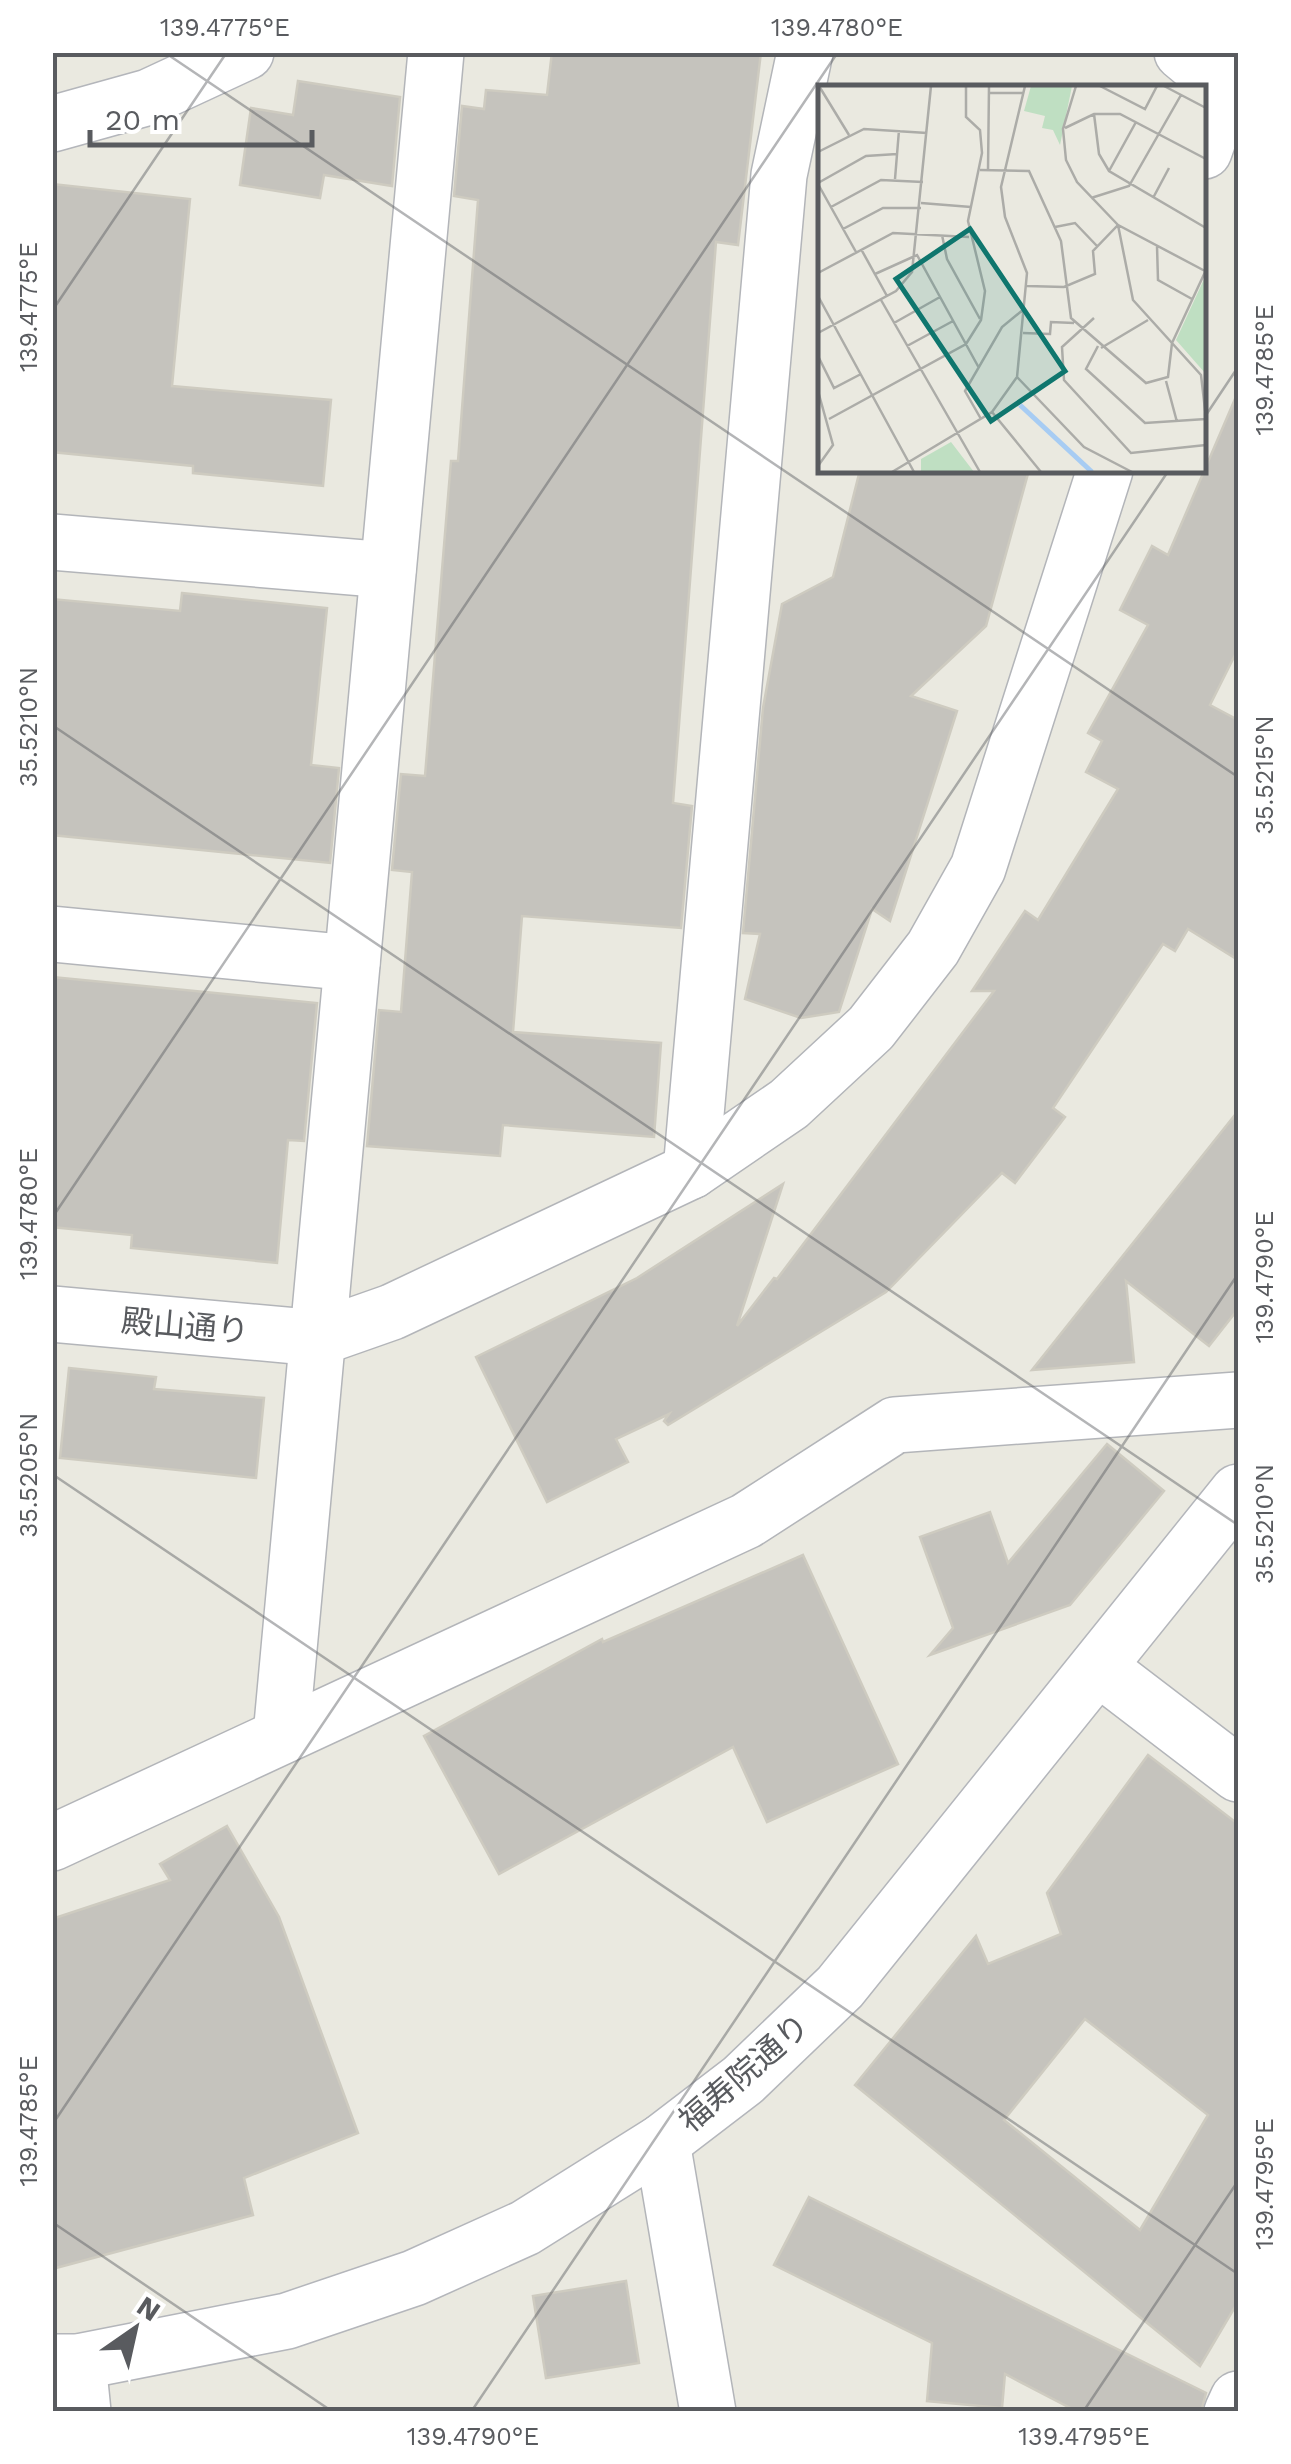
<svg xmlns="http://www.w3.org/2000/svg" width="1291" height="2464" font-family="'Work Sans','Noto Sans JP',sans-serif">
<rect width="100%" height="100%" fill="#eae9e0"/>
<g fill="#c5c3bd" stroke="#cecbc0" stroke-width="2.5" fill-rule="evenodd">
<polygon points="552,52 761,52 738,245 716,242 673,803 692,806 681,928 522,916 513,1032 661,1043 654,1137 503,1125 500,1156 367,1146 379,1010 401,1012 412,872 392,870 401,774 425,776 451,461 458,461 478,200 454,196 462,106 484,109 486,90 547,95"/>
<polygon points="298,81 400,97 392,186 324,175 320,198 240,185 251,108 293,115"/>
<polygon points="52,184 190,199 172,386 331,400 323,486 193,473 193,466 52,452"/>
<polygon points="1238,392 1238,649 1210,705 1238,720 1238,960 1188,929 1175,951 1163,944 1053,1108 1065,1117 1015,1183 1002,1173 886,1292 668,1425 664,1421 669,1414 616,1439 628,1462 547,1502 476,1357 637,1278 783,1184 737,1326 774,1278 777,1279 994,991 972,991 1025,911 1038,920 1118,789 1086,772 1102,741 1088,733 1148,625 1120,610 1152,546 1168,555"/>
<polygon points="860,470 1029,470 986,626 911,696 957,711 890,921 872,909 839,1012 801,1018 745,999 760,934 743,933 763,708 782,604 833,577"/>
<polygon points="182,593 327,608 311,765 339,768 330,863 52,835 52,599 180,611"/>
<polygon points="52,977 317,1003 304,1141 288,1140 277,1263 131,1248 132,1235 52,1227"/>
<polygon points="1238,1111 1238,1309 1209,1346 1126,1281 1134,1362 1032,1370"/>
<polygon points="69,1368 156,1377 154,1389 264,1398 256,1478 60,1458"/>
<polygon points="1107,1444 1164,1491 1070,1605 930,1655 953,1628 920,1537 990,1512 1008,1563"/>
<polygon points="803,1555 898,1764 767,1822 733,1747 499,1874 424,1736 602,1639 603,1642"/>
<path d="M 1148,1755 L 1238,1824 L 1238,2302 L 1200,2366 L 855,2085 L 976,1936 L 988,1964 L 1061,1934 L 1047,1893 ZM 1085,2019 L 1208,2115 L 1140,2230 L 1004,2120 Z"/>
<polygon points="227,1826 279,1917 358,2133 244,2178 253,2215 52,2269 52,1919 170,1880 160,1864"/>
<polygon points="809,2197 1206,2393 1201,2412 1078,2412 1005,2374 1002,2408 927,2401 932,2343 774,2265"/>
<polygon points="626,2281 639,2363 546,2378 533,2296"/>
</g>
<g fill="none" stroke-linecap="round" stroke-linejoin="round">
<defs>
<g id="street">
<polyline points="1182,52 1223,86"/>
<polyline points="1204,151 1238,55"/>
<polyline points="52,542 388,570"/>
<polyline points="52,934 352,963"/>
<polyline points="691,1171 779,175 805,52"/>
<polyline points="52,1314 318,1338 392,1312 691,1171 789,1104 871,1028 933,948 978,868 1105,470"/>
<polyline points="1098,1667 1238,1774"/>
<polyline points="281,1736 436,52"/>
<polyline points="52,1843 746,1521 895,1425 1238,1400"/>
<polyline points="662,2142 708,2412"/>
<polyline points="78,2362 83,2412"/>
<polyline points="1232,2412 1238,2399"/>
</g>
<g id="secondary">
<polyline points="52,124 149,97 246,52"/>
<polyline points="52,2362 78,2362 287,2321 414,2278 525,2228 662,2142 743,2080 840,1987 1238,1492"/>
</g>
</defs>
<use href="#street" stroke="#b3b5b9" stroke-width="58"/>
<use href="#secondary" stroke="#b4b6bb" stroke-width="58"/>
<use href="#street" stroke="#fff" stroke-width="55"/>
<use href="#secondary" stroke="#fff" stroke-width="55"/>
</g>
<path fill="none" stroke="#595b5f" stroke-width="2.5" stroke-opacity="0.45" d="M 164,52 L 1238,777M 52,311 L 227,52M 1204,418 L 1238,367M 52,725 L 1238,1525M 52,1218 L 838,52M 52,1474 L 1238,2274M 52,2125 L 1169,470M 52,2222 L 333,2412M 471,2412 L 1238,1274M 1083,2412 L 1238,2181"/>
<g text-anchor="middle" stroke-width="8" stroke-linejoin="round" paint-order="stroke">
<g font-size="32" fill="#595b5f" stroke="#fff">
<text transform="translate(185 1326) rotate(5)" y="11">殿山通り</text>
<text transform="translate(744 2073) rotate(-41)" y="11">福寿院通り</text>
</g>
</g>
<g transform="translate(818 85)">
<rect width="388" height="388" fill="#eae9e0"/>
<path d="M 213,1 L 254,1 L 242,60 L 235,45 L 224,43 L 227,31 L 206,26 ZM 387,192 L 387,288 L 358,255 ZM 133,357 L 156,387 L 103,387 L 103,374 Z" fill="#bfdfc2"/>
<path fill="none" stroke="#a7ccf3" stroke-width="5" d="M 202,320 L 274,387"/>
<path fill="none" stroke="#acaca8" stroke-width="2.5" d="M 1,1 L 31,50M 258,1 L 245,44 L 248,75 L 259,97 L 300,140 L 315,215 L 383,290 L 388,333M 282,1 L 327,24 L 339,1M 346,1 L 388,23M 170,8 L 205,8M 276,29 L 281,69 L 291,86 L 388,143M 247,43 L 276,29 L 302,29 L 388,74M 0,67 L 46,44 L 109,48M 162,85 L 211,86 L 243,156 L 253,233 L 328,298 L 350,292 L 354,258 L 388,185M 170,85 L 171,1M 291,86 L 318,37M 77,94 L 81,45M 0,98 L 48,71 L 79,69M 0,99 L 38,167M 273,113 L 311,101 L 363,10M 335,113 L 351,83M 103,118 L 153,122M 13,122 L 63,95 L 105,97M 237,142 L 257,138 L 279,161M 25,144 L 65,123 L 103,123M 124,150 L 129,174 L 162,234M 339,161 L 340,195 L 374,214M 43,164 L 69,211M 0,188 L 75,148 L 151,152M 57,189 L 99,170 L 161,283M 209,201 L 246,202 L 277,189 L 275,166 L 300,140 L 387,186M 0,211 L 96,387M 63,215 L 162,387M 276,233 L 244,262 L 246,295 L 313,368 L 388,360M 76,238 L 122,212M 0,248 L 78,206 L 94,187 L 113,1M 205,248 L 232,249 L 233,237 L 256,238M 89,261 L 135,236M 280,261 L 268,284 L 327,338 L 388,334M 283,263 L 330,235M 0,271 L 16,303 L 43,289M 199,292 L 266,362 L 314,387M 348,296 L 359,337M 0,306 L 15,360 L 0,381M 174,327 L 223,387M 11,334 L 148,259 L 163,235 L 167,206 L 150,136 L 164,68 L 162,45 L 148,32 L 148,1M 163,334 L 147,306 L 184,242 L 206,224M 74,387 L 174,327 L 199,292 L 209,188 L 187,132 L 183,102 L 207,1"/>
<path fill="#0f766e" fill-opacity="0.15" stroke="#0f766e" stroke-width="5" d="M 152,144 L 247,286 L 173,336 L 78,194 Z"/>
<rect width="388" height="388" fill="none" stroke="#595b5f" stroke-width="5"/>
</g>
<rect width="1291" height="2464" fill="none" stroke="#ffffff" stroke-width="110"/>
<g transform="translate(135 2329) rotate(34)" stroke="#ffffff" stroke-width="8" paint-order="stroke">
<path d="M0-8L18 38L0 25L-18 38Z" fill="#595b5f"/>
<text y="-15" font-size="28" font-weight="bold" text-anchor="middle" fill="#595b5f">N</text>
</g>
<path d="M90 130v15h222v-15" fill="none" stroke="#595b5f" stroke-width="5"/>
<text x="105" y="130" font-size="30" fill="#595b5f" stroke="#ffffff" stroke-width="8" paint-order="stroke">20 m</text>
<rect x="55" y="55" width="1181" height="2354" fill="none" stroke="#595b5f" stroke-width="4"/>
<g font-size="25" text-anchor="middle" fill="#595b5f">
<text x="225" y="36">139.4775°E</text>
<text x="837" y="36">139.4780°E</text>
<text transform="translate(28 307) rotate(-90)" y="9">139.4775°E</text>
<text transform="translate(1264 370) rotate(-90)" y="9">139.4785°E</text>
<text transform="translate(28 727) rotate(-90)" y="9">35.5210°N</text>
<text transform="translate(1264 775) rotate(-90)" y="9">35.5215°N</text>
<text transform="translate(28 1214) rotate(-90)" y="9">139.4780°E</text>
<text transform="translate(1264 1277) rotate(-90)" y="9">139.4790°E</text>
<text transform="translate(28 1475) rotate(-90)" y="9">35.5205°N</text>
<text transform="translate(1264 1524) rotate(-90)" y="9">35.5210°N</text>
<text transform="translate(28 2121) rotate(-90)" y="9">139.4785°E</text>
<text transform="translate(1264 2184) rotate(-90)" y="9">139.4795°E</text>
<text x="473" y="2445">139.4790°E</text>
<text x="1084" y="2445">139.4795°E</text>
</g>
</svg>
